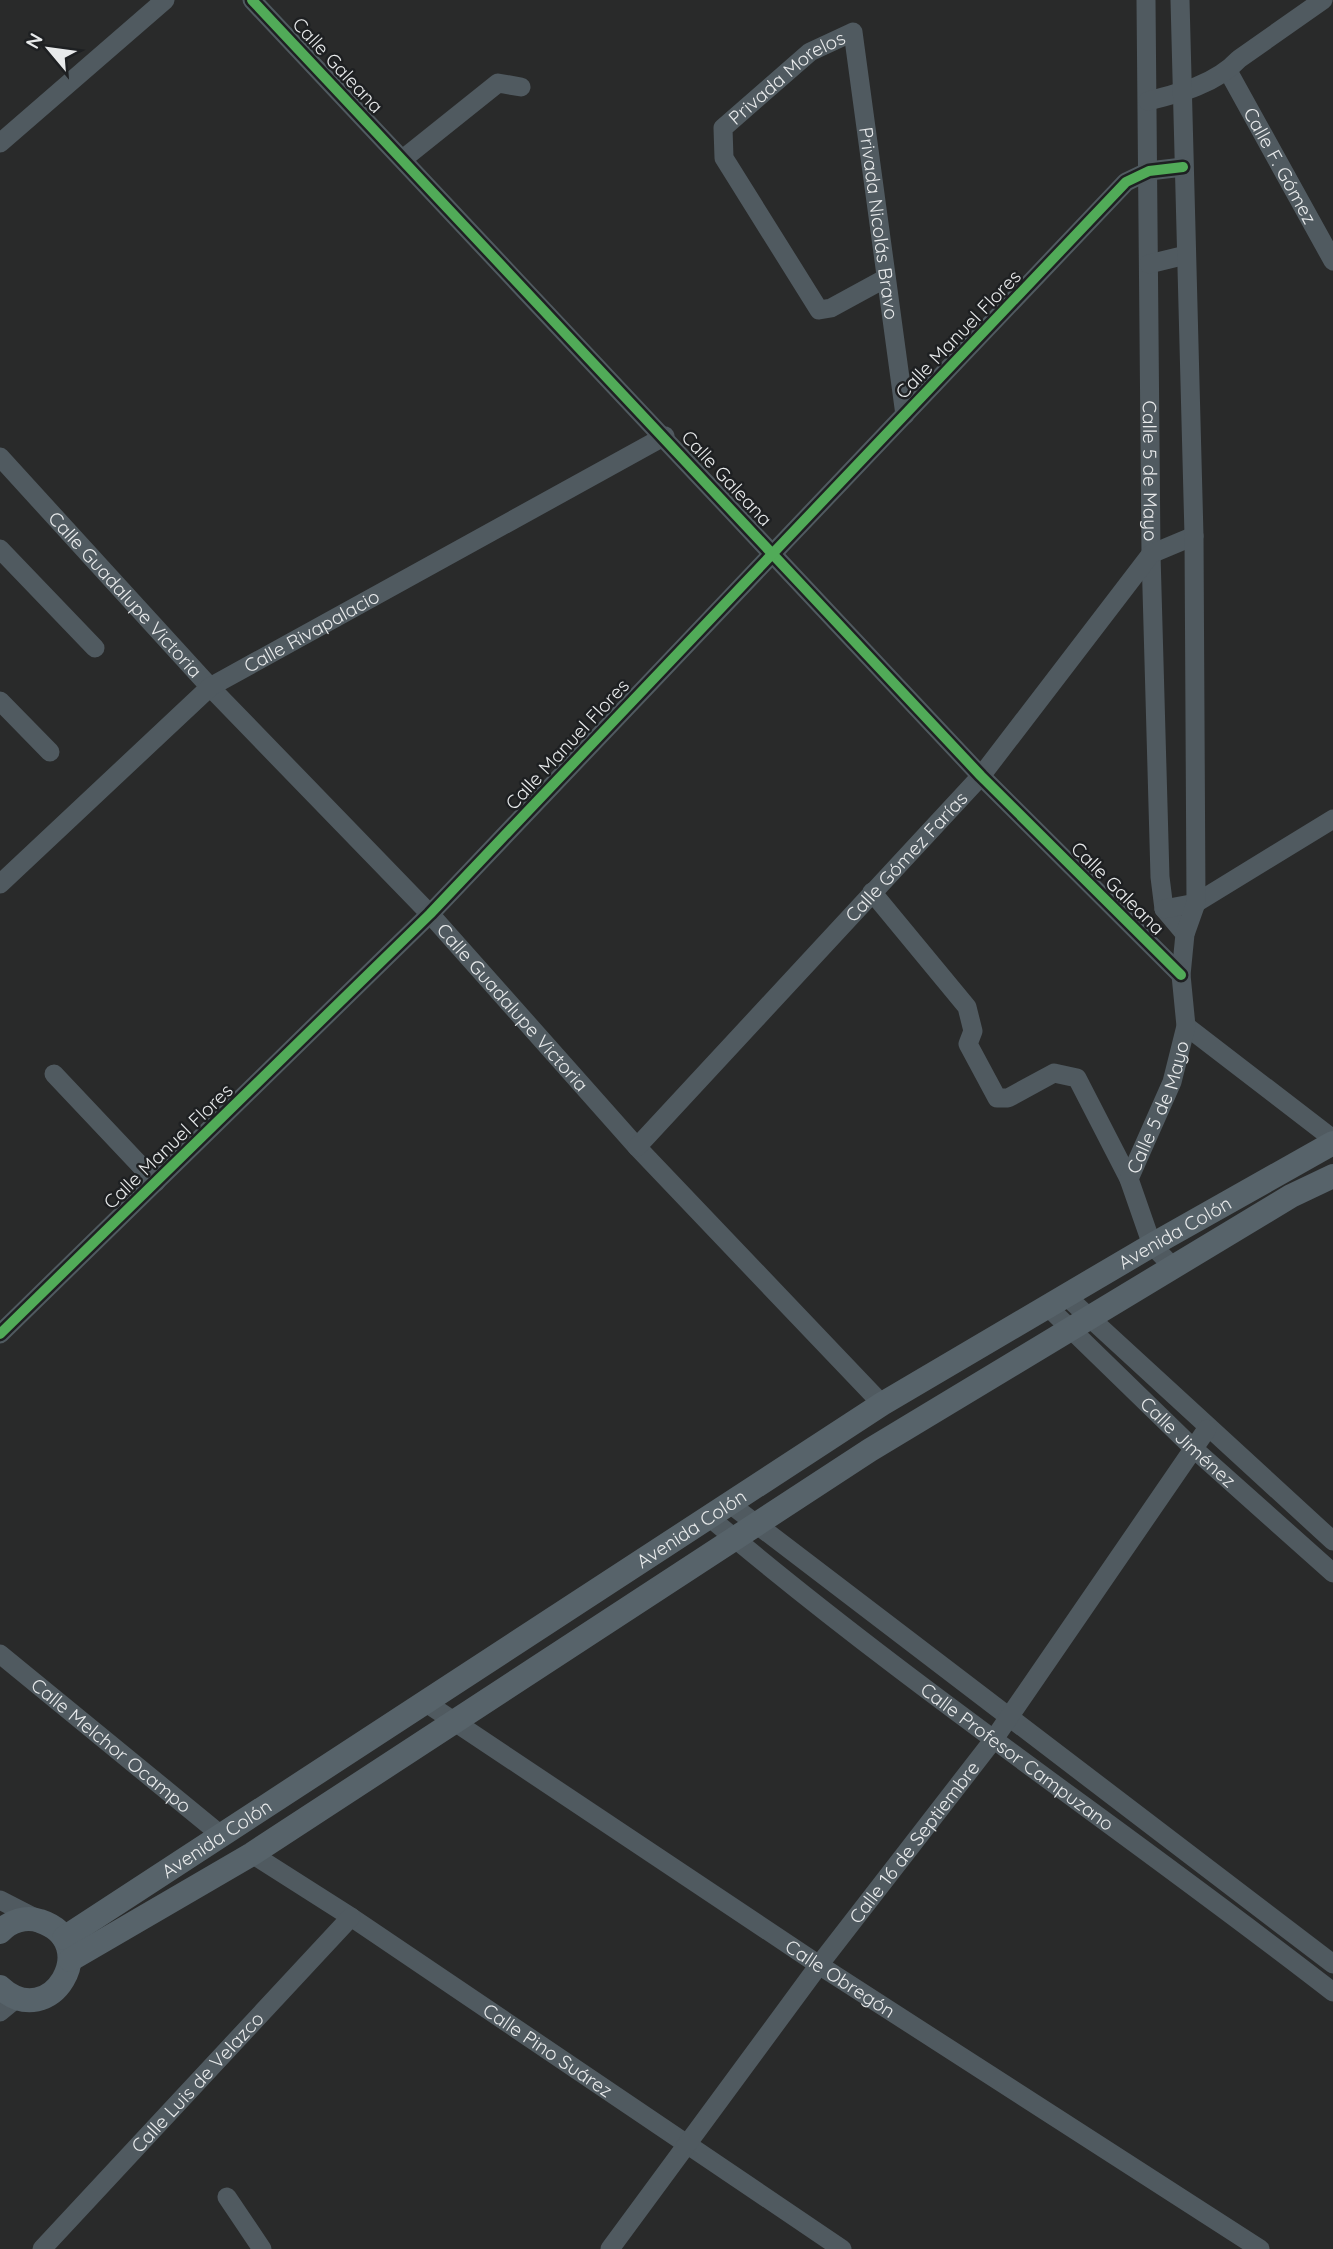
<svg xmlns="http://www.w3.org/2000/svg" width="1333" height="2249" font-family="Quicksand,sans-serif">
<rect width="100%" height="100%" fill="#292a2a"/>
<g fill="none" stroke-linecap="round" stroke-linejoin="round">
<g stroke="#505a60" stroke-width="19">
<polyline points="252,0 981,776 1181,975"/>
<path id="s1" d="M 1146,0 L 1151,554 L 1160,877 L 1164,909 L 1185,934"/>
<path id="s2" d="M 1228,71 L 1333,261"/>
<path d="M 1148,101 C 1180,93 1216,84 1239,59 L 1323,0"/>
<polyline points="0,143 165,0"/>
<polyline points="403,159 498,83 521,87"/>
<polyline points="1149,264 1186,255"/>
<path id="s3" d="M 886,278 L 831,308 L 819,310 L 724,158 L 723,128 L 810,52 L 853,32 L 905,415"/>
<path id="s4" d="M 0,457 L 210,687 L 430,914 L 637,1147 L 882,1404"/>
<polyline points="0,549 95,648"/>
<polyline points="0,701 50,752"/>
<path id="s5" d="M 0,884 L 210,687 L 665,436"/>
<polyline points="872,892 967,1007 973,1031 968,1044 997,1098 1008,1098 1054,1073 1077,1078 1129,1179"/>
<polyline points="1164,909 1196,903 1333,819"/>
<polyline points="1186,1026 1333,1139"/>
<polyline points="54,1074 156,1182"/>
<path id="s6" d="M 637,1147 L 981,776 L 1151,554 L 1194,536"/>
<path id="s7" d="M 1173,1267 L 1152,1245 L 1129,1179 L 1172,1082 L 1186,1026 L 1181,975 L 1185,934 L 1196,903 L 1194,536 L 1180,0"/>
<polyline points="1065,1295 1333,1541"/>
<path id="s8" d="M 1047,1306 L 1193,1448 L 1333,1573"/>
<polyline points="0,1334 430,914 1126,182 1149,171 1183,167"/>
<polyline points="730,1504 1333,1964"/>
<path id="s9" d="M 708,1516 C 907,1685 1126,1831 1333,1992"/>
<path id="s10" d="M 0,1654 L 221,1835"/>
<path id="s11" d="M 425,1702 L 819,1965 L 1260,2249"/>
<path id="s12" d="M 252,1854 L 351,1917 L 842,2249"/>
<polyline points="0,1900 37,1919"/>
<polyline points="0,2012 17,1998"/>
<polyline points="227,2197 262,2249"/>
<path id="s13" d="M 42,2249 L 351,1917"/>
<path id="s14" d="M 610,2249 L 819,1965 L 994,1739 L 1207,1429"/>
</g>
<g stroke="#57636a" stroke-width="24">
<path d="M 0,1932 C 10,1921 26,1916 40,1921 C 104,1942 51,2034 0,1987"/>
<path id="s15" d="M 64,1938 L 882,1404 L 1152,1245 L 1333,1143"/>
<polyline points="70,1960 252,1854 870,1450 1291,1196 1333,1176"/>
</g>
<defs>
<g id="cycleway">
<polyline points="252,0 981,776 1181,975"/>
<polyline points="0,1334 430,914 1126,182 1149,171 1183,167"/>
</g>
</defs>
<use href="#cycleway" stroke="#1e2022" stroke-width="15"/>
<use href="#cycleway" stroke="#51ab58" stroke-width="10"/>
</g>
<g text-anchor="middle" stroke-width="5" stroke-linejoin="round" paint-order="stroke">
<g font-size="19" fill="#e8eaeb" stroke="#1e2022">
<text transform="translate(338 65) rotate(47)" y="7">Calle Galeana</text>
<text dy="7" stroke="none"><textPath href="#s3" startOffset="366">Privada Morelos</textPath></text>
<text dy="7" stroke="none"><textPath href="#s2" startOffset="108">Calle F. Gómez</textPath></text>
<text dy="7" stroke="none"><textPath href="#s3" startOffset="640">Privada Nicolás Bravo</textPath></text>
<text transform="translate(958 334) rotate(-46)" y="7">Calle Manuel Flores</text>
<text dy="7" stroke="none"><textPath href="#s1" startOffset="471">Calle 5 de Mayo</textPath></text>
<text transform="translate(727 478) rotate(47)" y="7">Calle Galeana</text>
<text dy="7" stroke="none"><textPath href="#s4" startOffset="186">Calle Guadalupe Victoria</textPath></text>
<text dy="7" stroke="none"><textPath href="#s5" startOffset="404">Calle Rivapalacio</textPath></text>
<text transform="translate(567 744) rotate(-47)" y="7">Calle Manuel Flores</text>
<text dy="7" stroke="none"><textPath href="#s6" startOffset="396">Calle Gómez Farías</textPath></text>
<text transform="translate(1118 888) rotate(45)" y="7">Calle Galeana</text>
<text dy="7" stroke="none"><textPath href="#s4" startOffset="752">Calle Guadalupe Victoria</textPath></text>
<text dy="7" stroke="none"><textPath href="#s7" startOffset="178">Calle 5 de Mayo</textPath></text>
<text transform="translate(168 1146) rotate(-44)" y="7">Calle Manuel Flores</text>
<text dy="7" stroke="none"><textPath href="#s15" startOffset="1316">Avenida Colón</textPath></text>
<text dy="7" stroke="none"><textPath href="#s8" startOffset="196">Calle Jiménez</textPath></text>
<text dy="7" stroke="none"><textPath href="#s15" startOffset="749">Avenida Colón</textPath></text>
<text dy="7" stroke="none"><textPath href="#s10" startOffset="144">Calle Melchor Ocampo</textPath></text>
<text dy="7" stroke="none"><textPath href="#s9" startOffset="392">Calle Profesor Campuzano</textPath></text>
<text dy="7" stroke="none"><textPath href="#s15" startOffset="182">Avenida Colón</textPath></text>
<text dy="7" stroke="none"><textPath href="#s14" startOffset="508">Calle 16 de Septiembre</textPath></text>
<text dy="7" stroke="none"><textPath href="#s11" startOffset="499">Calle Obregón</textPath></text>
<text dy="7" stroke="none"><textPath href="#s12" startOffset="355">Calle Pino Suárez</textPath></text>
<text dy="7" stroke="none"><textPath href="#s13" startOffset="228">Calle Luis de Velazco</textPath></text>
</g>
</g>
<g transform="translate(49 49) rotate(299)" stroke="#1e2022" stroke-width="5" paint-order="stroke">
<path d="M0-5L12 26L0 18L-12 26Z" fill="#e8eaeb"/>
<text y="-10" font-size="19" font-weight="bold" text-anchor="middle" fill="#e8eaeb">N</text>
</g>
</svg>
